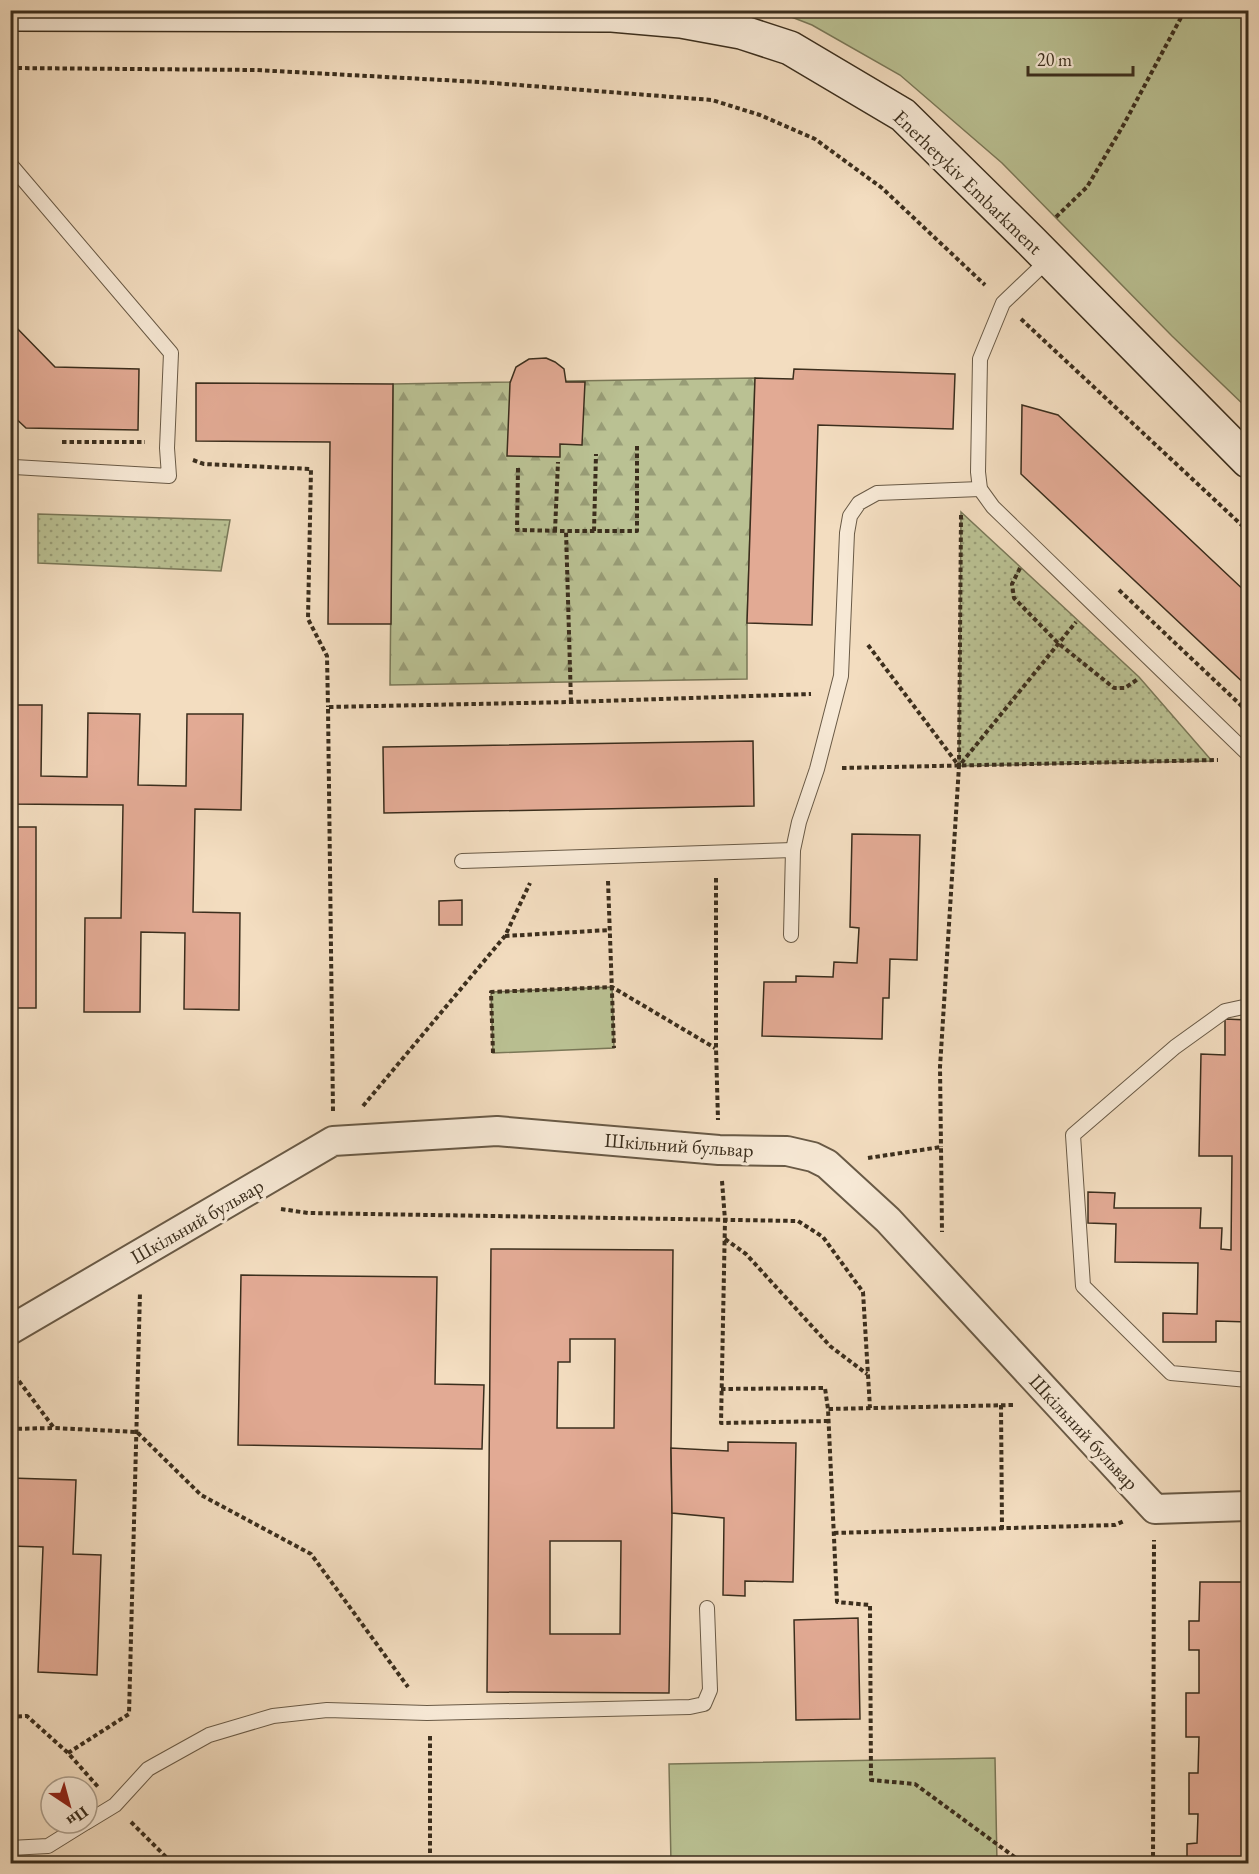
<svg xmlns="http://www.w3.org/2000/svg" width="1259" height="1874" font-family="'EB Garamond',serif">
<defs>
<pattern id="forest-firs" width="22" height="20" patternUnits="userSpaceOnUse" patternTransform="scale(1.5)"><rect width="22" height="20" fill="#bac193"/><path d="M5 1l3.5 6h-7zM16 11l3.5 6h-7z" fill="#989d77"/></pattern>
<pattern id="park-dots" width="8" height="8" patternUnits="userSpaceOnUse" patternTransform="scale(1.5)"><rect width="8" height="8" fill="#bac193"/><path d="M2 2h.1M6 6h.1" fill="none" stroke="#989d77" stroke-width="1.8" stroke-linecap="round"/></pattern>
</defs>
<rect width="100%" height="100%" fill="#f3ddc0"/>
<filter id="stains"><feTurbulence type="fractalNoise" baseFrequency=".00333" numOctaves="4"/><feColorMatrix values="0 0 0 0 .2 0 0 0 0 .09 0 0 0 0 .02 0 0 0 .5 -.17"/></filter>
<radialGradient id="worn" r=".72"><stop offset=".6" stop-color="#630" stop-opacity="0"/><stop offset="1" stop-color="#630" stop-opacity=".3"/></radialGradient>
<g fill="#bac193" stroke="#7a7858" stroke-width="1.5">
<polygon points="776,11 1248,11 1248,409 1172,336 1002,163 900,75 812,25"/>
<polygon points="612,987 614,1048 493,1053 491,992"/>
<polygon points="995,1758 997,1863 671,1863 669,1764"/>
</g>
<polygon fill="url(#forest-firs)" stroke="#7a7858" stroke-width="1.5" points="755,378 747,623 747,679 390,685 393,384"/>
<g fill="url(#park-dots)" stroke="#7a7858" stroke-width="1.5">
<polygon points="961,512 1139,677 1212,761 959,766"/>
<polygon points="38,514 230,520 221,571 38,563"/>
</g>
<g fill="#e2aa94" stroke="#3b2e1d" stroke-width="1.5" fill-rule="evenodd">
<polygon points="10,321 55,367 139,369 138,430 26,428 10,413"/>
<polygon points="546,358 555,362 564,369 566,382 585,382 582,445 560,444 560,457 507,456 510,383 516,367 529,359"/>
<polygon points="794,369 955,374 953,429 818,425 812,625 747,623 755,378 793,379"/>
<polygon points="196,383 393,384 391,624 328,624 330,442 196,441"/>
<polygon points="1022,405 1058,415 1248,594 1248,687 1021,474"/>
<polygon points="10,705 42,705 41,776 87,777 88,713 140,714 138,785 186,786 187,714 243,714 241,810 195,809 193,912 240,913 239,1010 184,1009 185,933 141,932 140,1012 84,1012 85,918 121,918 123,805 10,804"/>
<polygon points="753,741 754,806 384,813 383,747"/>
<rect x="10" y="827" width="26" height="181"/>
<polygon points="852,834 920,835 917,960 890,959 889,998 883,998 882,1039 762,1036 764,982 796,982 796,976 833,977 834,962 857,963 859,928 850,927"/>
<polygon points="462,900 462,925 439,925 439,901"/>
<polygon points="1225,1019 1248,1020 1248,1322 1216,1321 1216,1342 1163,1342 1163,1313 1197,1314 1198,1263 1115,1262 1116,1224 1088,1223 1088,1192 1115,1193 1114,1208 1201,1208 1200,1228 1222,1228 1221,1249 1231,1250 1232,1156 1199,1156 1201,1054 1225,1055"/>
<path d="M 491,1249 L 673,1250 L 671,1448 L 672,1513 L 669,1693 L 487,1692 ZM 570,1339 L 615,1339 L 614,1428 L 557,1428 L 558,1362 L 570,1362 ZM 550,1541 L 621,1541 L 620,1634 L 550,1634 Z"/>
<polygon points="241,1275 437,1277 435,1384 484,1385 482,1449 238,1445"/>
<polygon points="728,1442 796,1443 793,1582 745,1581 745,1596 723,1595 724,1518 672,1513 671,1448 728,1451"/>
<polygon points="10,1478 76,1480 73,1554 101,1555 97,1675 38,1672 43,1547 10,1546"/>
<polygon points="1200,1582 1248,1582 1248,1864 1187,1864 1187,1844 1197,1843 1198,1814 1189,1814 1189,1773 1198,1773 1199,1737 1186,1737 1186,1693 1199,1693 1199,1650 1189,1650 1189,1621 1199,1621"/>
<polygon points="858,1618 860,1719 796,1720 794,1620"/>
</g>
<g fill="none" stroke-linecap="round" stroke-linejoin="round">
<defs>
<g id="lane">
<polyline points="10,164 171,353 167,448 169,476 14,467 10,463"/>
<polyline points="1048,260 1003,303 980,359 978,472 980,489 993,507 1248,754"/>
<polyline points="462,861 793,850"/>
<polyline points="791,935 793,850 799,822 817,769 841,676 847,533 850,516 859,503 877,493 980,489"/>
<polyline points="1248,1006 1225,1011 1175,1047 1073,1135 1083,1286 1171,1373 1248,1380"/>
<polyline points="87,1822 115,1805 148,1769 155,1765 209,1735 273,1716 327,1710 427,1713 690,1707 704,1704 710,1690 707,1608"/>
<polyline points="10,1848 48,1846 85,1823"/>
</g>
<polyline id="street" points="10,1330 333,1141 497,1131 719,1150 787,1151 813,1157 827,1164 888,1220 1155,1509 1248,1506"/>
<polyline id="secondary" points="10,14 612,15 681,21 741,32 790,48 903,115 1031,241 1248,461"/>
</defs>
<use href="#lane" stroke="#695a46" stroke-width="16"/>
<use href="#street" stroke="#695a46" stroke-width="32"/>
<use href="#secondary" stroke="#3b2e1d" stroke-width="36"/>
<g stroke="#3b2e1d" stroke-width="4" stroke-dasharray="4.5 3" stroke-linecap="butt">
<polyline points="10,68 256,70 480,82 712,100 760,115 815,139 882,188 985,285"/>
<polyline points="1056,217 1087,187 1124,124 1185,10"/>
<polyline points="1021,319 1248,531"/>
<polyline points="62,442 145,442"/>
<polyline points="193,460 204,464 311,469 308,619 327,656 328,707"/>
<polyline points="518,468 517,530 566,531"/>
<polyline points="961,515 959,766 1076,622"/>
<polyline points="555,531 558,462"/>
<polyline points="594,531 596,454"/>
<polyline points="1020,568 1012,584 1014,598 1058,643 1114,688 1125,688 1138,679"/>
<polyline points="1119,590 1248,712"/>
<polyline points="868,645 959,766 940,1067 941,1147"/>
<polyline points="571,702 566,531 637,531 637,443"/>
<polyline points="842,768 1218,760"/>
<polyline points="716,878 716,1048 718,1120"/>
<polyline points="608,881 614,1048"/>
<polyline points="505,936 610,930"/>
<polyline points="493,1053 491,992 612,987 715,1048"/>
<polyline points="363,1106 505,936 530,883"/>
<polyline points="333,1111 328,707 571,702 811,694"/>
<polyline points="868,1158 941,1147 942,1232"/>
<polyline points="722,1181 725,1220 721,1423 828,1421"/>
<polyline points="281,1209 308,1213 798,1221 823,1237 863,1292 870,1408"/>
<polyline points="725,1239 746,1254 830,1346 867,1374"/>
<polyline points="10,1369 54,1428 137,1432 201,1495 311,1554 408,1687"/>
<polyline points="721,1389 825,1388 828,1409"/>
<polyline points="1001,1405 1002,1529"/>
<polyline points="1013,1405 828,1409 837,1602 870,1605 871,1780 915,1784 1024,1864"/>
<polyline points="10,1429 53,1428"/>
<polyline points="834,1533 1115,1525 1124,1521"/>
<polyline points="10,1717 27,1716 68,1753 99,1788"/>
<polyline points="430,1736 430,1864"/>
<polyline points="68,1753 129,1714 140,1292"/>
<polyline points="131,1822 173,1864"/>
<polyline points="1153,1864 1154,1540"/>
</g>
<use href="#lane" stroke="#f7e9d6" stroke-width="14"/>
<use href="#street" stroke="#f7e9d6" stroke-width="28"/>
<use href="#secondary" stroke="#f7e9d6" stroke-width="33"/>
</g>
<g text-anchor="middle" stroke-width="6" stroke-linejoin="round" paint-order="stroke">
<g font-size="20" fill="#3b2e1d" stroke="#f7e9d6">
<text transform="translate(968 182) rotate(44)" y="7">Enerhetykiv Embarkment</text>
<text transform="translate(679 1145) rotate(4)" y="7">Шкільний бульвар</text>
<text transform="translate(197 1221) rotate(-30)" y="7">Шкільний бульвар</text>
<text transform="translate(1084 1432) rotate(47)" y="7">Шкільний бульвар</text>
</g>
</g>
<rect width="1259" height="1874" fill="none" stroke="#f3ddc0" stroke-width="36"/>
<rect x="12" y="12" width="1235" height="1850" fill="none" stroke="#3b2e1d" stroke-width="3"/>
<rect x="18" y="18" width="1223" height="1838" fill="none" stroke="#3b2e1d" stroke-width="1.5"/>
<g transform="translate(69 1805) rotate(144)"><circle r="28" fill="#f7e9d6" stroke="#ac9e8c" stroke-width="1.5"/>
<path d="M0-4.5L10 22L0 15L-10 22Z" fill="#8f2418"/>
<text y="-9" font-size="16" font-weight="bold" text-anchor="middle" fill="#3b2e1d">Пн</text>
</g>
<path d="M1028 66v9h105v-9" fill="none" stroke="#3b2e1d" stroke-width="3"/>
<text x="1037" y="66" font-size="18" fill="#3b2e1d" stroke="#f7e9d6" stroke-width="4.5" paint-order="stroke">20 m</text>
<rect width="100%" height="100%" filter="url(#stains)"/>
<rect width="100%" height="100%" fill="url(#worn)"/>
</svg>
